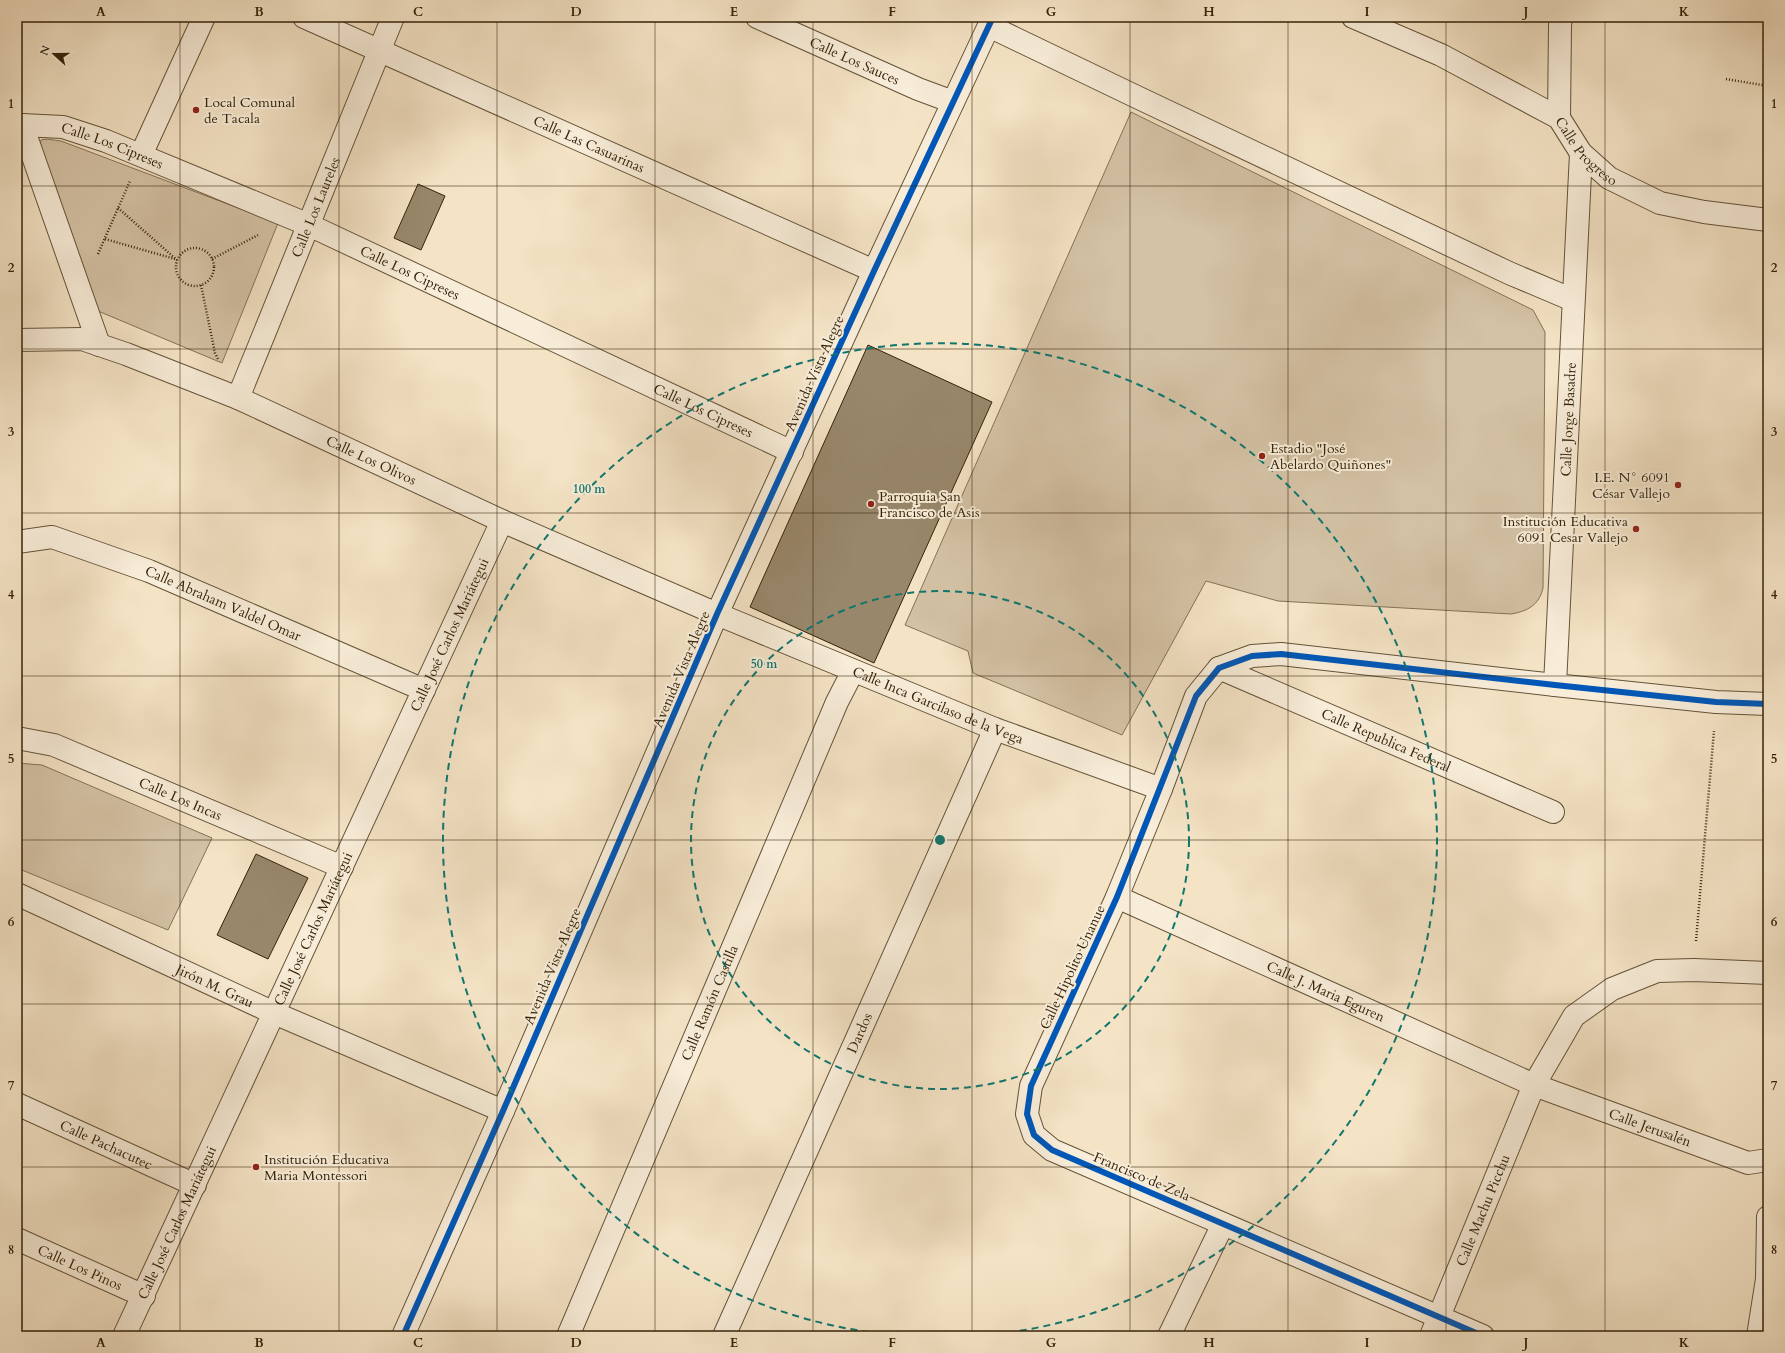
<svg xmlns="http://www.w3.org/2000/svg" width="1785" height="1353" font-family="Cardo,serif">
<rect width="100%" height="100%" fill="#f4e3c5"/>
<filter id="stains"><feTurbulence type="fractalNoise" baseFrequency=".005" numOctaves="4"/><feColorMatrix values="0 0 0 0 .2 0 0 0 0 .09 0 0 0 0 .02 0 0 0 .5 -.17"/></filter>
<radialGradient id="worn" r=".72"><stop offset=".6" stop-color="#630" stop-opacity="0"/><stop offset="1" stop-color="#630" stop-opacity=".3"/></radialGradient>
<g fill="#d4c2a5" stroke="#847257">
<path d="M 1131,112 L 1533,310 L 1545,332 L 1543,588 C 1539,605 1528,611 1511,614 L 1278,601 L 1206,581 L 1122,735 L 973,673 L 968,651 L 905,625 Z"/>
<polygon points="47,139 61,141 278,223 222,363 98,311 39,144 41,140"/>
<polygon points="17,763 42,765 212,838 168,930 17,868"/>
</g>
<g fill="#98876b" stroke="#352309">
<polygon points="418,184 445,196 421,250 394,238"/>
<polygon points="868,345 992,402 874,663 750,607"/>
<polygon points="256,854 308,878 268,959 217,935"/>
</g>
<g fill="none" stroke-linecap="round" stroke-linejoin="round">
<defs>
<g id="minor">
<path id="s1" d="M 304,17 L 874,271"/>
<path id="s2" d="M 757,17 L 918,89 L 953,102"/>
<path id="s3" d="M 1353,17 L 1441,55 L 1559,118 L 1581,153 L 1609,178 L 1660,203 L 1704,212 L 1768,220"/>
<polyline points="989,26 1141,99 1509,273 1573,300"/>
<polyline points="1559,118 1560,25 1561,17"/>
<polyline points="22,125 99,345"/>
<path id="s4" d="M 17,127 L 22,125 L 63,127 L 106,141 L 309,225 L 792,452"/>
<polyline points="141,155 204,17"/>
<path id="s5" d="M 17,340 L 82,339 L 126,354 L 238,398 L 502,521 L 717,614"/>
<path id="s6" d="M 238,398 L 393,17"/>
<path id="s7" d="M 17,542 L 52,537 L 149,571 L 424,690"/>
<path id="s8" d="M 1219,668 L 1553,812"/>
<path id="s9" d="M 1555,685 L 1581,153"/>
<path id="s10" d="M 17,738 L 54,745 L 342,867"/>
<polyline points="1161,789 1117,897 1031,1086 1027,1114 1034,1135 1052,1150 1483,1336"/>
<path id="s11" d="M 17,894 L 274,1013 L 503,1111"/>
<path id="s12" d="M 1117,897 L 1534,1085 L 1748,1163 L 1768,1160"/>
<path id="s13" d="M 17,1104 L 195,1185"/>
<path id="s14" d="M 17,1239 L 144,1296"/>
<path id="s15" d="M 124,1336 L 502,521"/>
<path id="s16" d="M 568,1336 L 837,702 L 853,671"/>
<path id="s17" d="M 724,1336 L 995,729"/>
<polyline points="1169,1336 1223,1224"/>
<path id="s18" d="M 1431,1336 L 1534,1085 L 1574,1016 L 1612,989 L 1657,971 L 1694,970 L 1768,973"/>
<polyline points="1758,1336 1767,1279 1768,1217"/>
</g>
<g id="tertiary">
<path id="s19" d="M 717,614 L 995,729 L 1161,789 L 1196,696 L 1219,668 L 1252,656 L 1281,654 L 1555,685 L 1716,702 L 1768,704"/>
<polyline points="403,1336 503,1111 717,614 874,271 993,17"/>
</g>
</defs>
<use href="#minor" stroke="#655338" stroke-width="24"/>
<use href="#tertiary" stroke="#655338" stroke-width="24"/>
<g stroke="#352309" stroke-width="2.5" stroke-dasharray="1 2" stroke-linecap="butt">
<polyline points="1726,79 1768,86"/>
<polyline points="118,208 177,260"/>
<polyline points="105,239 175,259"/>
<circle cx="195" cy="267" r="19"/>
<polyline points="98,254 130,181"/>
<polyline points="212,259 258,235"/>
<polyline points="201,285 215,353 218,359"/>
<polyline points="1696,941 1714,731"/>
</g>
<use href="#minor" stroke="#f8edd9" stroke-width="22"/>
<use href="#tertiary" stroke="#f8edd9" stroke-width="22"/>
<defs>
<g id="cycleway">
<polyline points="403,1336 503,1111 717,614 874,271 993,17"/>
<polyline points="1483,1336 1052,1150 1034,1135 1027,1114 1031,1086 1117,897 1196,696 1219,668 1252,656 1281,654 1555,685 1716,702 1768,704"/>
</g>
</defs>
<use href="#cycleway" stroke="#f8edd9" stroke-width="8"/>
<use href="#cycleway" stroke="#0057b8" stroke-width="6"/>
</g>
<path fill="none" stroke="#352309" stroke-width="1" stroke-opacity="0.55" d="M 180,17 L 180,1336M 339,17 L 339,1336M 497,17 L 497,1336M 655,17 L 655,1336M 813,17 L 813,1336M 972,17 L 972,1336M 1130,17 L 1130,1336M 1288,17 L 1288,1336M 1446,17 L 1446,1336M 1605,17 L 1605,1336M 17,186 L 1768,186M 17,349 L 1768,349M 17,513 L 1768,513M 17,676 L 1768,676M 17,840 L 1768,840M 17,1004 L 1768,1004M 17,1167 L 1768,1167"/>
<g fill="none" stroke="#0f766e" stroke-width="2" stroke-dasharray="7 5">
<circle cx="940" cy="840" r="249"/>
<path d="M905 1336A497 497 0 1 1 975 1336"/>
</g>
<g fill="#8f2418" stroke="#f8edd9" stroke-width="1.5">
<circle cx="196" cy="110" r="4"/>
<circle cx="1262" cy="456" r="4"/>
<circle cx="1678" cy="485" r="4"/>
<circle cx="871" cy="504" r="4"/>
<circle cx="1636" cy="529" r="4"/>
<circle cx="256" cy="1167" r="4"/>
</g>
<g text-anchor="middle" stroke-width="4" stroke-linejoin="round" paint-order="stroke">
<g font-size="14" fill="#352309" stroke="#f8edd9">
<text dy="5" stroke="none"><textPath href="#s2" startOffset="107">Calle Los Sauces</textPath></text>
<text dy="5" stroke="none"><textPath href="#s1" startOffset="312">Calle Las Casuarinas</textPath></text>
<text dy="5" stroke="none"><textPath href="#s4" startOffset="99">Calle Los Cipreses</textPath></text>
<text dy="5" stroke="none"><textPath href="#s3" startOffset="273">Calle Progreso</textPath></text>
<text dy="5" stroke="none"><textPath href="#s6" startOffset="206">Calle Los Laureles</textPath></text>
<text dy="5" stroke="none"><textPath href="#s4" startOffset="423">Calle Los Cipreses</textPath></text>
<text transform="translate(814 373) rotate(-66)" y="5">Avenida Vista Alegre</text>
<text dy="5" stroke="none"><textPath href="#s4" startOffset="747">Calle Los Cipreses</textPath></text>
<text dy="5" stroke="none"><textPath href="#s9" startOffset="266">Calle Jorge Basadre</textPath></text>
<text dy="5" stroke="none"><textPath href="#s5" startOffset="379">Calle Los Olivos</textPath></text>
<text dy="5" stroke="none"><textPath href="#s7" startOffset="219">Calle Abraham Valdel Omar</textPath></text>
<text dy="5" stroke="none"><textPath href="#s15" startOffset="773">Calle José Carlos Mariátegui</textPath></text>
<text transform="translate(681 669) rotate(-67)" y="5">Avenida Vista Alegre</text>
<text dy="5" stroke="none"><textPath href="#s19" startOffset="239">Calle Inca Garcilaso de la Vega</textPath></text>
<text dy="5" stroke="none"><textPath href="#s8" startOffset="182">Calle Republica Federal</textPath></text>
<text dy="5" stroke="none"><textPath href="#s10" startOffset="175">Calle Los Incas</textPath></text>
<text dy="5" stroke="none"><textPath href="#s15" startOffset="449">Calle José Carlos Mariátegui</textPath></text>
<text transform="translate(552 966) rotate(-67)" y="5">Avenida Vista Alegre</text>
<text transform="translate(1072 967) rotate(-65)" y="5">Calle Hipolito Unanue</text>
<text dy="5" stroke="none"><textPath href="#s11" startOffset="218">Jirón M. Grau</textPath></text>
<text dy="5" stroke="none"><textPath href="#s12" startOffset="229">Calle J. Maria Eguren</textPath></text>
<text dy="5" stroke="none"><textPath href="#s16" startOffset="362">Calle Ramón Castilla</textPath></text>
<text dy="5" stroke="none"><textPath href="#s17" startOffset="332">Dardos</textPath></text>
<text dy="5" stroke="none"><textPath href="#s12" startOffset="581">Calle Jerusalén</textPath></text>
<text dy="5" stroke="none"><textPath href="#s13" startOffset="98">Calle Pachacutec</textPath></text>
<text transform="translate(1142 1176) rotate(23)" y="5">Francisco de Zela</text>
<text dy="5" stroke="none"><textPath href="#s18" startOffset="136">Calle Machu Picchu</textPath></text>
<text dy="5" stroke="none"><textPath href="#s15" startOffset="125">Calle José Carlos Mariátegui</textPath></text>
<text dy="5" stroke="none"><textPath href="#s14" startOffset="69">Calle Los Pinos</textPath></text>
</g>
<g font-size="14" fill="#352309" stroke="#f8edd9" text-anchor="start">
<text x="204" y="107">Local Comunal<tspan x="204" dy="16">de Tacala</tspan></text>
<text x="1270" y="453">Estadio "José<tspan x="1270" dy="16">Abelardo Quiñones"</tspan></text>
<text x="1670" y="482" text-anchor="end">I.E. N° 6091<tspan x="1670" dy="16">César Vallejo</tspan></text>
<text x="879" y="501">Parroquia San<tspan x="879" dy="16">Francisco de Asis</tspan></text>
<text x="1628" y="526" text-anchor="end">Institución Educativa<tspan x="1628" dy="16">6091 Cesar Vallejo</tspan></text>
<text x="264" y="1164">Institución Educativa<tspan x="264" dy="16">Maria Montessori</tspan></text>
</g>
</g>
<circle cx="940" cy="840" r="6" fill="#0f766e" stroke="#f8edd9" stroke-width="2"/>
<g font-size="12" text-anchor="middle" font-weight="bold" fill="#0f766e" stroke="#f8edd9" stroke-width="4" stroke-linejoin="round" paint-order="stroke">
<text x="589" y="493">100 m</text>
<text x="764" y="668">50 m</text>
</g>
<rect width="1785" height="1353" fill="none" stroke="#f4e3c5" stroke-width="44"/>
<g transform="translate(54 54) rotate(291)" stroke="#f8edd9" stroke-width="3" paint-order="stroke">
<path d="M0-3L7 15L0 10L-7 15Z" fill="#352309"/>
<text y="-6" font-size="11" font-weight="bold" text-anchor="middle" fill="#352309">N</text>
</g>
<rect x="22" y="22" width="1741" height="1309" fill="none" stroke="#352309" stroke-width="1.5"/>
<g font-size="13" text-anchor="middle" font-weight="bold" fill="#352309">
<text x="101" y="16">A</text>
<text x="259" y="16">B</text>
<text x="418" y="16">C</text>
<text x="576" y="16">D</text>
<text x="734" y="16">E</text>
<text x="892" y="16">F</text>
<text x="1051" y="16">G</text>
<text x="1209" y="16">H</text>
<text x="1367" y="16">I</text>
<text x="1526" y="16">J</text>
<text x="1684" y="16">K</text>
<text x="11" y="108">1</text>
<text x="1774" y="108">1</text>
<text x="11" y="272">2</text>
<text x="1774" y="272">2</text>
<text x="11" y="436">3</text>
<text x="1774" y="436">3</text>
<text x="11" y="599">4</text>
<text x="1774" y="599">4</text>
<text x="11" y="763">5</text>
<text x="1774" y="763">5</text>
<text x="11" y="926">6</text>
<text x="1774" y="926">6</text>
<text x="11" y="1090">7</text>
<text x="1774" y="1090">7</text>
<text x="11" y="1254">8</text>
<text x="1774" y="1254">8</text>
<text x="101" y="1347">A</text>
<text x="259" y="1347">B</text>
<text x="418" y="1347">C</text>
<text x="576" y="1347">D</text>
<text x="734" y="1347">E</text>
<text x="892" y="1347">F</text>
<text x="1051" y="1347">G</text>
<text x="1209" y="1347">H</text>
<text x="1367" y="1347">I</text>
<text x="1526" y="1347">J</text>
<text x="1684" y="1347">K</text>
</g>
<rect width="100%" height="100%" filter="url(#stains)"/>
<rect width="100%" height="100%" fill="url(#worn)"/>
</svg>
